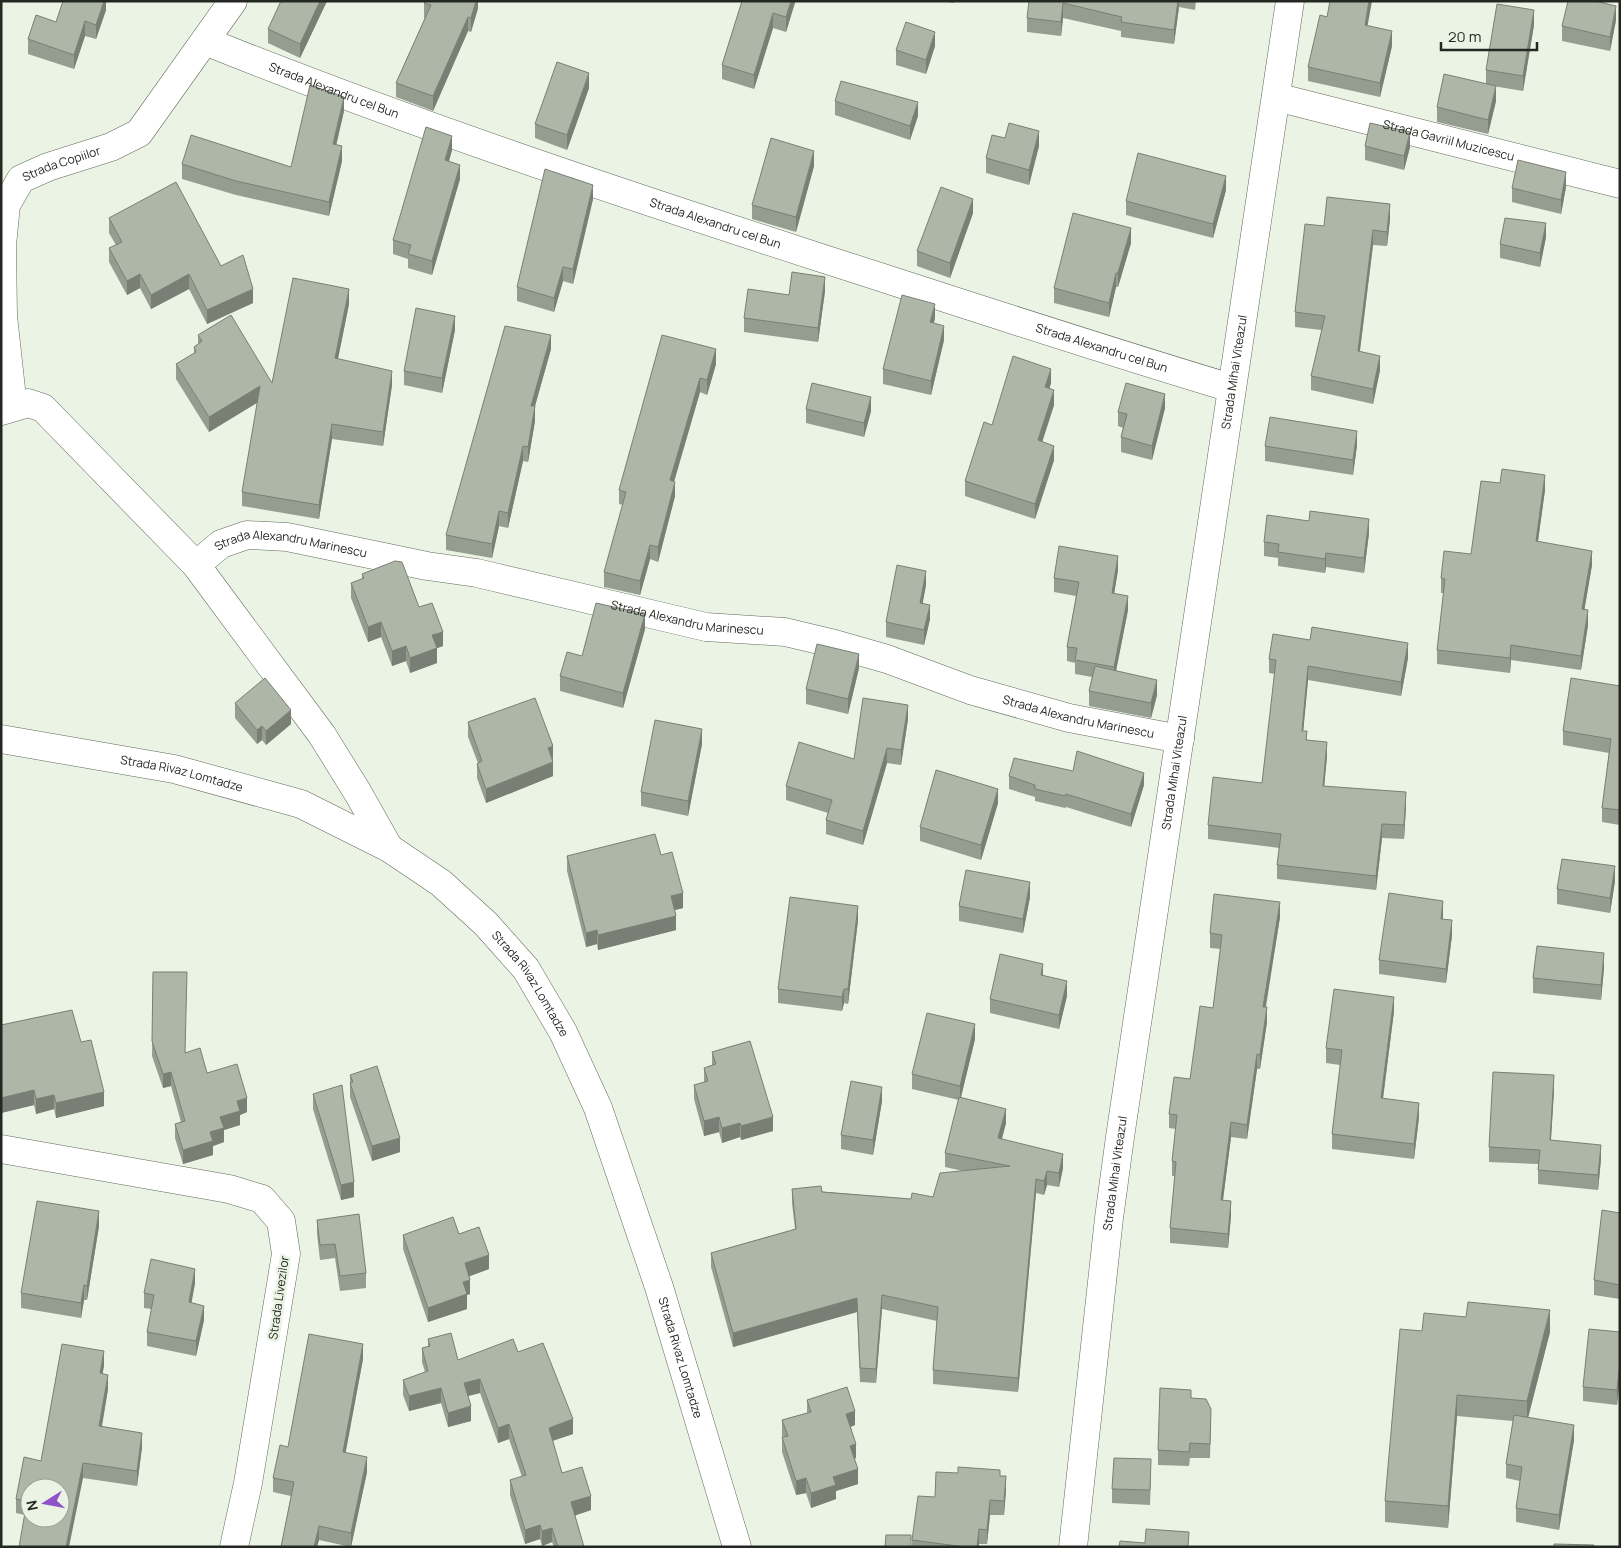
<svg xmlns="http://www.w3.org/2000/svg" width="1621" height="1548" font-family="Manrope,sans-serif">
<rect width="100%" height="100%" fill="#eaf3e4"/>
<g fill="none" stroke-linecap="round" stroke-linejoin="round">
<defs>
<g id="minor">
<path id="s1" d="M 205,41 C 407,122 614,191 821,258 C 958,302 1094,347 1231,388"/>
<path id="s2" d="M 1276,97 L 1620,184"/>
<path id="s3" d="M 13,407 L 3,316 L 2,245 L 6,205 L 21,179 L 48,167 L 111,147 L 139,133 L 233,1"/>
<polyline points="1,411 28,403 43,408 196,565 322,735 358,793 389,848"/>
<path id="s4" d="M 196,565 L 221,544 L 247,535 L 287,537 L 427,566 L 477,573 L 706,627 L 785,632 L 831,643 L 887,659 L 970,690 L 1069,718 L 1180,739"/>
<path id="s5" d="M 1,739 L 174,769 L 301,804 L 389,848 L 441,883 L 486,924 L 526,969 L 563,1032 L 598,1108 L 659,1287 L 737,1547"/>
<polyline points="1,1149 229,1189 262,1199 281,1221 286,1254 248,1483 234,1547"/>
<path id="s6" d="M 1073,1547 L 1109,1218 L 1120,1137 L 1290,1"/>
</g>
</defs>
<use href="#minor" stroke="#61695c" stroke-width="29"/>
<use href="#minor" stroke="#fff" stroke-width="28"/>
</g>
<g fill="#959d90">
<polygon points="106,1 106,10 96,39 85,36 74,69 28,54 28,39 56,22"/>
<polygon points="327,1 300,58 268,43 268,29"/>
<polygon points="478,1 478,8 471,32 468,31 433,111 396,97 396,83 425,18 424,18 424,3"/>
<polygon points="742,1 795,1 786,32 773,28 754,89 722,79 722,65"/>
<polygon points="942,1 954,1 954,3"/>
<polygon points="1029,1 1196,1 1195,10 1179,7 1174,44 1121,37 1121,31 1063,18 1061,36 1027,32 1027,18"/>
<polygon points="1616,20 1610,51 1562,41 1562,26"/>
<polygon points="1534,25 1523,91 1493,86 1496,101 1488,134 1437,122 1437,107 1486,84 1486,70"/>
<polygon points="1367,26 1392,46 1380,97 1308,81 1308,67"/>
<polygon points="935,46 926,74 896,65 896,50"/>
<polygon points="589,88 567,150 535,138 535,124"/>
<polygon points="835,101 918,116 910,140 835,115"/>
<polygon points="344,111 336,145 342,161 329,216 236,195 182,179 182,164 291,167"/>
<polygon points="1039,146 1029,185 986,173 986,158"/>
<polygon points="1365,146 1410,147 1404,170 1365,160"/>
<polygon points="452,150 449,161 460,179 432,275 408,268 408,259 393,254 393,240"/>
<polygon points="814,166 796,232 752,219 752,205"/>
<polygon points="1566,187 1561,214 1512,202 1512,188"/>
<polygon points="1226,190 1213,238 1126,215 1126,201"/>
<polygon points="593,199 573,284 563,281 554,312 517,301 517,287"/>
<polygon points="973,213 950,278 917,266 917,251"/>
<polygon points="109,218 221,266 253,303 207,324 189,289 151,309 140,288 127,295 109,262 109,248 116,245 109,233"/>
<polygon points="1390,219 1387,246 1373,245 1360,351 1380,370 1373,404 1311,390 1311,376 1322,330 1295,327 1295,312 1324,226"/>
<polygon points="1546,237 1540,267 1500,258 1500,244"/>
<polygon points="1131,243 1118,287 1116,287 1109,317 1054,303 1054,288"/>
<polygon points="825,291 818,342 744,332 744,318 789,295"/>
<polygon points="349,304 338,359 392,385 383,446 332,439 319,519 242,506 242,492 258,402 209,432 176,379 176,364 194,354 194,347 198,344 198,335 272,383"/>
<polygon points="935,318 934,323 944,340 931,395 883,384 883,369"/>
<polygon points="455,330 442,393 404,385 404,371"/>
<polygon points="551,349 535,406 535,421 528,462 523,461 508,528 499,526 492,558 446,550 446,535"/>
<polygon points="716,349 716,364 707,395 700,392 674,482 675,496 658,562 650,559 640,595 604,587 604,572 623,505 619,504 619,490"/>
<polygon points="1051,383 1049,389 1054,405 1042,442 1054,460 1035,519 965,496 965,481 992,425"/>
<polygon points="1165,408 1152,460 1121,452 1121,437 1123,428 1118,426 1118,412"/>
<polygon points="806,409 871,411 864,437 806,423"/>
<polygon points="1357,445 1353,475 1265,461 1265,446"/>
<polygon points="1545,490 1538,541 1592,565 1584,610 1588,625 1581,670 1511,660 1510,673 1437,664 1437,650 1444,593 1441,593 1441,578 1471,554"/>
<polygon points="1369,533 1364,573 1326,567 1325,573 1278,566 1278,558 1264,556 1264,542"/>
<polygon points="1118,570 1114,593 1128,610 1116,671 1157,695 1151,718 1089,706 1089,691 1092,677 1075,674 1075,663 1067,661 1067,647 1076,596 1054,592 1054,578"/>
<polygon points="362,574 419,607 443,646 437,648 437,663 410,673 406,661 392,666 381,637 368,642 351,598 351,583 362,579"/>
<polygon points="926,585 922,604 930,619 924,645 886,637 886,622"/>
<polygon points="645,629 623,708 560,691 560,676 582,656"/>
<polygon points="1408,658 1401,696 1308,680 1303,731 1307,740 1327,756 1324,786 1406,806 1404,839 1382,838 1376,890 1277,879 1277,865 1279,848 1208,839 1208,825 1262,783 1275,674 1269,673 1269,659"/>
<polygon points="859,668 848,714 806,704 806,689"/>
<polygon points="1620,686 1620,825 1602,822 1602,808 1609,753 1563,745 1563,731"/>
<polygon points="235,703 291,724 266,745 262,740 257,744 235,718"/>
<polygon points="908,719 901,765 887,763 863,845 826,834 826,820 828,813 786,800 786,786 854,759"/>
<polygon points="468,722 553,760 553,776 486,803 477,778 477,764 478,763 468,737"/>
<polygon points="702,744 688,816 641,806 641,792"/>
<polygon points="1073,771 1144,785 1131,827 1066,807 1065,808 1035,801 1035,797 1009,789 1009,776"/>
<polygon points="998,803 981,860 920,841 920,827"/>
<polygon points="661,855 683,908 675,910 676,930 598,950 597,944 586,947 567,871 567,856"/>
<polygon points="1615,881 1610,913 1557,904 1557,889"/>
<polygon points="1030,897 1023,933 959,921 959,906"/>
<polygon points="1443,915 1443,919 1452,935 1446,983 1379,974 1379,960"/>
<polygon points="1280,917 1266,1007 1267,1022 1260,1069 1257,1069 1247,1139 1231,1137 1223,1200 1231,1216 1228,1248 1170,1243 1170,1228 1175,1176 1172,1176 1172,1161 1176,1129 1169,1128 1169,1114 1190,1079 1213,1008 1221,949 1210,948 1210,933"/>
<polygon points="858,920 848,1004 844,1003 842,1011 778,1003 778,989"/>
<polygon points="1604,968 1601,1000 1533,993 1533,978"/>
<polygon points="153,972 186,1053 247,1112 240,1115 240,1125 224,1130 224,1142 213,1146 213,1155 183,1164 175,1138 175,1124 181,1122 171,1086 163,1088 152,1056"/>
<polygon points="1043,976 1067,996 1059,1029 990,1013 990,999"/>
<polygon points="1394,1011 1383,1099 1419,1117 1414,1159 1332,1149 1332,1134 1340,1065 1326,1063 1326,1048"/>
<polygon points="1,1025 81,1042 104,1106 56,1118 54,1109 36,1114 34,1105 1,1113"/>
<polygon points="975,1039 961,1097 1006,1123 1002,1139 1063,1168 1059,1187 1047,1185 1044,1195 1036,1193 1018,1392 933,1384 933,1370 937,1321 882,1309 876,1383 860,1382 857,1312 733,1347 711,1267 711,1253 795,1229 792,1203 792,1189 911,1199 933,1197 963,1171 945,1167 945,1153 959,1100 912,1089 912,1074"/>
<polygon points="712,1052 773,1131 741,1140 740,1137 722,1143 719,1132 704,1136 694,1099 694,1085 704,1082 704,1068 712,1065"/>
<polygon points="350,1075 400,1152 372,1161 350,1097"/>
<polygon points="1554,1090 1551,1140 1601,1159 1598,1190 1538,1184 1538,1164 1489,1162 1489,1147"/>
<polygon points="313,1094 354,1197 341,1200 313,1109"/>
<polygon points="882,1101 873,1155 841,1149 841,1135"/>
<polygon points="1620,1213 1620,1299 1594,1295 1594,1280"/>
<polygon points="317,1220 366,1273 366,1288 340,1291 335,1258 320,1260 317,1234"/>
<polygon points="99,1226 87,1300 84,1300 81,1318 21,1308 21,1293"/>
<polygon points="459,1234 489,1269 469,1276 470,1294 467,1295 467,1309 428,1322 403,1249 403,1235"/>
<polygon points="195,1283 191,1303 204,1320 196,1356 147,1346 147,1332 152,1309 144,1308 144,1293"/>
<polygon points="1422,1331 1550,1332 1528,1417 1574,1440 1559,1530 1516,1522 1516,1508 1520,1481 1506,1478 1506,1464 1513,1421 1457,1416 1448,1528 1385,1522 1385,1501"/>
<polygon points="1620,1332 1620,1378 1617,1405 1583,1401 1583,1387"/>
<polygon points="428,1339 458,1360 518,1352 573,1434 552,1441 562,1473 591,1510 575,1515 584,1547 554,1547 552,1542 542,1546 540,1539 525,1544 510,1495 510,1480 522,1477 509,1439 498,1443 480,1393 468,1396 471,1421 448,1427 441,1403 409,1411 403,1395 403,1380 425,1372 422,1362 422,1348 428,1347"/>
<polygon points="363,1359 345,1453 367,1472 351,1547 319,1540 317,1547 281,1547 291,1496 273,1492 273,1478 288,1447"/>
<polygon points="104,1366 102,1374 108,1389 102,1427 142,1447 137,1486 83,1478 25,1515 16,1513 16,1499"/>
<polygon points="1191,1398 1211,1423 1210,1458 1190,1458 1189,1466 1158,1465 1158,1450"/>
<polygon points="807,1400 855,1425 851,1427 856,1458 854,1459 858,1484 836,1491 836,1499 811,1508 806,1493 796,1495 782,1452 782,1437 783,1437 782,1435 782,1420 807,1413"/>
<polygon points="1151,1474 1150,1505 1112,1503 1112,1489"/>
<polygon points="1000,1476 1006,1490 1004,1515 990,1515 987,1544 979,1544 979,1547 912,1547 912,1540"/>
</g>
<g fill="#797f75">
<polygon points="104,1 106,1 106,10 96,39 96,25"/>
<polygon points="320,1 327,1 300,58 300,44"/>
<polygon points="476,1 478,1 478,8 471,32 471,18"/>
<polygon points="791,1 795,1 795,3 786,32 786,17"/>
<polygon points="1178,1 1179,1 1179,7 1174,44 1174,30"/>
<polygon points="1369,1 1372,1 1365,40 1365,25"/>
<polygon points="1063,3 1063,18 1061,36 1061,22"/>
<polygon points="1616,6 1616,20 1610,51 1610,37"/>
<polygon points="1534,10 1534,25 1523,91 1523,76"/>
<polygon points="773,13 773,28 754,89 754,75"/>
<polygon points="468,17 468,31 433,111 433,96"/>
<polygon points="85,21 85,36 74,69 74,55"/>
<polygon points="1392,31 1392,46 1380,97 1380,83"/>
<polygon points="935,32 935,46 926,74 926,60"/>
<polygon points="589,73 589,88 567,150 567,135"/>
<polygon points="1496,86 1496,101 1488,134 1488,120"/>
<polygon points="344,97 344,111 333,159 333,144"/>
<polygon points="918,102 918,116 910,140 910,126"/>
<polygon points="1039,131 1039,146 1029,185 1029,170"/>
<polygon points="1410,132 1410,147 1404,170 1404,156"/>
<polygon points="452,136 452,150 445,175 445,160"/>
<polygon points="342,146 342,161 329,216 329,202"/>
<polygon points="814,151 814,166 796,232 796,217"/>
<polygon points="460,165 460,179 432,275 432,261"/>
<polygon points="1566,172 1566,187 1561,214 1561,200"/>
<polygon points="1226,176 1226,190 1213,238 1213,224"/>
<polygon points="593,185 593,199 573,284 573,269"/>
<polygon points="973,199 973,213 950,278 950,263"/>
<polygon points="1390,204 1390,219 1387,246 1387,232"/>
<polygon points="1546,223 1546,237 1540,267 1540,253"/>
<polygon points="1131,228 1131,243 1118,287 1118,273"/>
<polygon points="1373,230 1373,245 1358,365 1358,351"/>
<polygon points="563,267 563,281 554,312 554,298"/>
<polygon points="1116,273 1116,287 1109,317 1109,303"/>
<polygon points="140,274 140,288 127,295 127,281"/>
<polygon points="189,274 189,289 151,309 151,295"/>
<polygon points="825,277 825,291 818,342 818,328"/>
<polygon points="253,289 253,303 207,324 207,310"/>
<polygon points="349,289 349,304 335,373 335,358"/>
<polygon points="935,304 935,318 930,337 930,322"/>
<polygon points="455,316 455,330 442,393 442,378"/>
<polygon points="944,326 944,340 931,395 931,381"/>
<polygon points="551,335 551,349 531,420 531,406"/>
<polygon points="716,349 716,364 707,395 707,380"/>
<polygon points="1380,356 1380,370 1373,404 1373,389"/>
<polygon points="1051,369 1051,383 1045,402 1045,387"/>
<polygon points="392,371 392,385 383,446 383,432"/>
<polygon points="700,378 700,392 670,495 670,480"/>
<polygon points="260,386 260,401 209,432 209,417"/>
<polygon points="1054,390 1054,405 1038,455 1038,440"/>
<polygon points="1165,394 1165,408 1152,460 1152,446"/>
<polygon points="871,397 871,411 864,437 864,423"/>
<polygon points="535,406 535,421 528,462 528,447"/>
<polygon points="332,424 332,439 319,519 319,505"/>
<polygon points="1357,431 1357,445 1353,475 1353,460"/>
<polygon points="523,446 523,461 508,528 508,513"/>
<polygon points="1054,446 1054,460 1035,519 1035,504"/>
<polygon points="1545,475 1545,490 1536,555 1536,541"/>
<polygon points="675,482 675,496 658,562 658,547"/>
<polygon points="499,511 499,526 492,558 492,544"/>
<polygon points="1369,519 1369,533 1364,573 1364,558"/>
<polygon points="650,545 650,559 640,595 640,581"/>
<polygon points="1592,551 1592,565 1582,624 1582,609"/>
<polygon points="1326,553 1326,567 1325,573 1325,559"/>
<polygon points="1118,556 1118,570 1112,607 1112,593"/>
<polygon points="926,571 926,585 920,618 920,603"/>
<polygon points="1128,596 1128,610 1114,681 1114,667"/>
<polygon points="930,605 930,619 924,645 924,630"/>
<polygon points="1588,610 1588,625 1581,670 1581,656"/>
<polygon points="645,614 645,629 623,708 623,693"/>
<polygon points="381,622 381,637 368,642 368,627"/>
<polygon points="443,632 443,646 432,650 432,635"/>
<polygon points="1408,643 1408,658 1401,696 1401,682"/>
<polygon points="1511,645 1511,660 1510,673 1510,658"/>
<polygon points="406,646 406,661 392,666 392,651"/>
<polygon points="437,648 437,663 410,673 410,658"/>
<polygon points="859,654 859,668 848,714 848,699"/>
<polygon points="1308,666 1308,680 1302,745 1302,731"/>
<polygon points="1157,680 1157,695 1151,718 1151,703"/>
<polygon points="908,705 908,719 901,765 901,750"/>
<polygon points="291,710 291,724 266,745 266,731"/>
<polygon points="262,726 262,740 257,744 257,730"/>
<polygon points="702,729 702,744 688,816 688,801"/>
<polygon points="1327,742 1327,756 1323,800 1323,786"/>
<polygon points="553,746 553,761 548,748"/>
<polygon points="887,748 887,763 863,845 863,831"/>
<polygon points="553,762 553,776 486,803 486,789"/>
<polygon points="1144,773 1144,785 1131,827 1131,814"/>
<polygon points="998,789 998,803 981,860 981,845"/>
<polygon points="1406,792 1406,806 1404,839 1404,825"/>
<polygon points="1382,824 1382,838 1376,890 1376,876"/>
<polygon points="1615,866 1615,881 1610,913 1610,898"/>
<polygon points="1030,882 1030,897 1023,933 1023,919"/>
<polygon points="683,893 683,908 671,911 671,896"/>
<polygon points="1443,901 1443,915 1441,933 1441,919"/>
<polygon points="1280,902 1280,917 1263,1021 1263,1007"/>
<polygon points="858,906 858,920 848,1004 848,989"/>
<polygon points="676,916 676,930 598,950 598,935"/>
<polygon points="1452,920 1452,935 1446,983 1446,969"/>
<polygon points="597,930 597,944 586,947 586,933"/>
<polygon points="1604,953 1604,968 1601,1000 1601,985"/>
<polygon points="1043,964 1043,978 1041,975"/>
<polygon points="1067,981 1067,996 1059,1029 1059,1015"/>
<polygon points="844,989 844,1003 842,1011 842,997"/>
<polygon points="1394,997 1394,1011 1381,1113 1381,1098"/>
<polygon points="1267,1007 1267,1022 1260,1069 1260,1055"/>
<polygon points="975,1024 975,1039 960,1101 960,1086"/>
<polygon points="1257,1054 1257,1069 1247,1139 1247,1125"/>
<polygon points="171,1072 171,1086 163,1088 163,1074"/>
<polygon points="1554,1075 1554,1090 1550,1154 1550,1140"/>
<polygon points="882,1087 882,1101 873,1155 873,1140"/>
<polygon points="34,1090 34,1105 1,1113 1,1098"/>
<polygon points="104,1092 104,1106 56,1118 56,1103"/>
<polygon points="54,1095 54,1109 36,1114 36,1099"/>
<polygon points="247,1098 247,1112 240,1115 240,1125 224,1130 224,1142 213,1146 213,1155 183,1164 183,1150 210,1132 220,1117 237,1101"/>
<polygon points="1419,1103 1419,1117 1414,1159 1414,1144"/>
<polygon points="1006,1109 1006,1123 998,1152 998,1138"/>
<polygon points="719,1117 719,1132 704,1136 704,1121"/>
<polygon points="773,1117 773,1131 741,1140 741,1126"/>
<polygon points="1231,1122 1231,1137 1221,1215 1221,1200"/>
<polygon points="740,1123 740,1137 722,1143 722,1128"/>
<polygon points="400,1138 400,1152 372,1161 372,1146"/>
<polygon points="1601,1145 1601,1159 1598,1190 1598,1175"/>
<polygon points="1063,1154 1063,1168 1059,1187 1059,1173"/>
<polygon points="1047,1171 1047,1185 1044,1195 1044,1181"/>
<polygon points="1036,1179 1036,1193 1018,1392 1018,1378"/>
<polygon points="354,1182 354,1197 341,1200 341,1185"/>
<polygon points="1231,1201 1231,1216 1228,1248 1228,1234"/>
<polygon points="99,1211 99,1226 87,1300 87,1286"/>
<polygon points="489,1255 489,1269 465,1278 465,1263"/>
<polygon points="195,1269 195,1283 189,1317 189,1302"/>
<polygon points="470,1280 470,1294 467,1295 467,1309 428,1322 428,1308 463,1282"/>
<polygon points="84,1285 84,1300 81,1318 81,1303"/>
<polygon points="882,1295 882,1309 876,1383 876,1369"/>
<polygon points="857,1298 857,1312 733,1347 733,1333"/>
<polygon points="204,1306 204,1320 196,1356 196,1341"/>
<polygon points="1550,1310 1550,1332 1527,1422 1527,1401"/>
<polygon points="363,1344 363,1359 343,1467 343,1452"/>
<polygon points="104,1351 104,1366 100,1388 100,1373"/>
<polygon points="1620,1363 1620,1378 1617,1405 1617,1390"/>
<polygon points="108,1375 108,1389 99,1441 99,1426"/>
<polygon points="480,1379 480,1393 464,1397 464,1383"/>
<polygon points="441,1388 441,1403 409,1411 409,1396"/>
<polygon points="1457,1395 1457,1416 1448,1528 1448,1506"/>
<polygon points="471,1406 471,1421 448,1427 448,1413"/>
<polygon points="855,1411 855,1425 846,1428 846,1414"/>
<polygon points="573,1419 573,1434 549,1442 549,1428"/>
<polygon points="509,1424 509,1439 498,1443 498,1428"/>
<polygon points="1574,1425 1574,1440 1559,1530 1559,1515"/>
<polygon points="142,1433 142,1447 137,1486 137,1471"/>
<polygon points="856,1444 856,1458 850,1460 850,1446"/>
<polygon points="367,1457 367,1472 351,1547 351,1533"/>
<polygon points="83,1463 83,1478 69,1547 66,1547"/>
<polygon points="858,1469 858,1484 836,1491 836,1499 811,1508 811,1493 833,1477"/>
<polygon points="1006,1476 1006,1490 1004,1515 1004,1501"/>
<polygon points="806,1478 806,1493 796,1495 796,1481"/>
<polygon points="591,1496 591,1510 571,1517 571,1502"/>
<polygon points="990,1500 990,1515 987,1544 987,1530"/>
<polygon points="540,1525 540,1539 525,1544 525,1530"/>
<polygon points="319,1526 319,1540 317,1547 314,1547"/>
<polygon points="552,1528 552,1542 542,1546 542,1531"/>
<polygon points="979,1529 979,1547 977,1547"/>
</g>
<g fill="#adb6a7" stroke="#797f75" fill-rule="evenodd">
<polygon points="63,1 104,1 96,25 85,21 74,55 28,39 36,15 56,22"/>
<polygon points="281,1 320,1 300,44 268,29"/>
<polygon points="425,1 476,1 471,18 468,17 433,96 396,83 431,5 424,3"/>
<polygon points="742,1 791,1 786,17 773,13 754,75 722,65"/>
<polygon points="1029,1 1178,1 1174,30 1121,22 1122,17 1063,3 1061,22 1027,18"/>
<polygon points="1330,1 1369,1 1365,25 1392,31 1380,83 1308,67 1320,15 1327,17"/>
<polygon points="1568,1 1595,1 1616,6 1610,37 1562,26"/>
<polygon points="1497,4 1534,10 1523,76 1486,70"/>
<polygon points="906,22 935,32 926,60 896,50"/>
<polygon points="557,62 589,73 567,135 535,124"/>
<polygon points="1444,74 1496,86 1488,120 1437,107"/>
<polygon points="841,81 918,102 910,126 835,101"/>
<polygon points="310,85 344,97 333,144 342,146 329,202 236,181 182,164 191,135 291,167"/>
<polygon points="1009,123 1039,131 1029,170 986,158 992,135 1005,138"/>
<polygon points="1370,123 1410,132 1404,156 1365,146"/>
<polygon points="426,127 452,136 445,160 460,165 432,261 408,254 411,245 393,240"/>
<polygon points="771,138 814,151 796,217 752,205"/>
<polygon points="1138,153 1226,176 1213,224 1126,201"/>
<polygon points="1518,160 1566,172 1561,200 1512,188"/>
<polygon points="545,169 593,185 573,269 563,267 554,298 517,287"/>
<polygon points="176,182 221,266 243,255 253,289 207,310 189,274 151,295 140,274 127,281 109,248 122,242 109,218"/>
<polygon points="941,187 973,199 950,263 917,251"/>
<polygon points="1327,197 1390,204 1387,232 1373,230 1358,351 1380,356 1373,389 1311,376 1325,316 1295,312 1305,224 1324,226"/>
<polygon points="1073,213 1131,228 1118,273 1116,273 1109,303 1054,288"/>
<polygon points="1505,218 1546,223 1540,253 1500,244"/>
<polygon points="792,272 825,277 818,328 744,318 748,289 789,295"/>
<polygon points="293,278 349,289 335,358 392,371 383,432 332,424 319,505 242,492 260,386 209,417 176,364 196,352 194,347 202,341 198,335 231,315 272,383"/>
<polygon points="902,295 935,304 930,322 944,326 931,381 883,369"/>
<polygon points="416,308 455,316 442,378 404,371"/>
<polygon points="505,326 551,335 531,406 535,406 528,447 523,446 508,513 499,511 492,544 446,535"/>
<polygon points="662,335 716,349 707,380 700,378 670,480 675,482 658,547 650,545 640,581 604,572 626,492 619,490"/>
<polygon points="1013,356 1051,369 1045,387 1054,390 1038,440 1054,446 1035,504 965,481 984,422 992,425"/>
<polygon points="812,383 871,397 864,423 806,409"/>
<polygon points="1126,383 1165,394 1152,446 1121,437 1127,414 1118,412"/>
<polygon points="1270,417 1357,431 1353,460 1265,446"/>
<polygon points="1502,469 1545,475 1536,541 1592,551 1582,609 1588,610 1581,656 1511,645 1510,658 1437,650 1445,579 1441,578 1444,551 1471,554 1481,481 1500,483"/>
<polygon points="1310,511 1369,519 1364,558 1326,553 1325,559 1278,552 1279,544 1264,542 1267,515 1309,521"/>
<polygon points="1059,546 1118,556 1112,593 1128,596 1114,667 1075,660 1077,648 1067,647 1079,582 1054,578"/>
<polygon points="395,561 402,562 419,607 432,603 443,632 432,635 437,648 410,658 406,646 392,651 381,622 368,627 351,583 364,578 362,574"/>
<polygon points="897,565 926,571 920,603 930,605 924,630 886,622"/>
<polygon points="596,603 645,614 623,693 560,676 567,652 582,656"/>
<polygon points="1312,627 1408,643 1401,682 1308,666 1302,731 1307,731 1306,740 1327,742 1323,786 1406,792 1404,825 1382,824 1376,876 1277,865 1281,834 1208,825 1213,777 1262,783 1276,660 1269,659 1273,634 1310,640"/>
<polygon points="817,644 859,654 848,699 806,689"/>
<polygon points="1095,666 1157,680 1151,703 1089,691"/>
<polygon points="265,678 291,710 266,731 262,726 257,730 235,703"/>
<polygon points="1571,678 1620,686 1620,810 1602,808 1611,739 1563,731"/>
<polygon points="535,698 553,746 548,748 553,762 486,789 477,764 482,761 468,722"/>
<polygon points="863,698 908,705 901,750 887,748 863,831 826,820 832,800 786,786 799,742 854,759"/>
<polygon points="655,720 702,729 688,801 641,792"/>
<polygon points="1077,751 1144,773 1131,814 1066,794 1065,796 1035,789 1035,785 1009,776 1014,758 1073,771"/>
<polygon points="936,770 998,789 981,845 920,827"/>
<polygon points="655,834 661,855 672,852 683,893 671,896 676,916 598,935 597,930 586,933 567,856"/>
<polygon points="1562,859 1615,866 1610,898 1557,889"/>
<polygon points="966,870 1030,882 1023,919 959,906"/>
<polygon points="1389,893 1443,901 1441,919 1452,920 1446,969 1379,960"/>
<polygon points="1214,894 1280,902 1263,1007 1267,1007 1260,1055 1257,1054 1247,1125 1231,1122 1221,1200 1231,1201 1228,1234 1170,1228 1176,1162 1172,1161 1177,1115 1169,1114 1174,1077 1190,1079 1200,1006 1213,1008 1222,935 1210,933"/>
<polygon points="790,897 858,906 848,989 844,989 842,997 778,989"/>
<polygon points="1537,946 1604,953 1601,985 1533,978"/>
<polygon points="1000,954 1043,964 1041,975 1067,981 1059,1015 990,999"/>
<polygon points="153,972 187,972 185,1053 200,1048 207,1073 237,1064 247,1098 237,1101 240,1111 220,1117 224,1128 210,1132 213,1141 183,1150 175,1124 185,1121 171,1072 163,1074 152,1041"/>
<polygon points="1334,989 1394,997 1381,1098 1419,1103 1414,1144 1332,1134 1342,1050 1326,1048"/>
<polygon points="72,1010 81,1042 91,1040 104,1092 56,1103 54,1095 36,1099 34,1090 1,1098 1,1025"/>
<polygon points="927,1013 975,1024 960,1086 912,1074"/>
<polygon points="750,1041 773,1117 741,1126 740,1123 722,1128 719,1117 704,1121 694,1085 708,1081 704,1068 716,1064 712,1052"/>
<polygon points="377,1066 400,1138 372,1146 350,1083 353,1082 350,1075"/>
<polygon points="1493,1072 1554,1075 1550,1140 1601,1145 1598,1175 1538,1170 1540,1150 1489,1147"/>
<polygon points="851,1081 882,1087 873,1140 841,1135"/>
<polygon points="342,1085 354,1182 341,1185 313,1094"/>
<polygon points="959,1097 1006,1109 998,1138 1063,1154 1059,1173 1047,1171 1044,1181 1036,1179 1018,1378 933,1370 938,1307 882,1295 876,1369 860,1368 857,1298 733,1333 711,1253 796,1229 792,1189 821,1186 822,1192 911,1199 912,1193 933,1197 940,1173 1010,1166 945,1153"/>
<polygon points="37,1201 99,1211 87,1286 84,1285 81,1303 21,1293"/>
<polygon points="1602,1210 1620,1213 1620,1285 1594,1280"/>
<polygon points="359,1214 366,1273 340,1276 335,1244 320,1245 317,1220"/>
<polygon points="453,1217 459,1234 479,1227 489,1255 465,1263 470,1280 463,1282 467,1294 428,1308 403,1235"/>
<polygon points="151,1259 195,1269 189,1302 204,1306 196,1341 147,1332 154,1295 144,1293"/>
<polygon points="1468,1302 1550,1310 1527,1401 1457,1395 1448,1506 1385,1501 1400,1329 1422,1331 1424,1313 1466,1317"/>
<polygon points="1589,1329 1620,1332 1620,1363 1617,1390 1583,1387"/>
<polygon points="451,1333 458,1360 513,1339 518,1352 543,1343 573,1419 549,1428 562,1473 582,1467 591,1496 571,1502 584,1547 558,1547 552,1528 542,1531 540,1525 525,1530 510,1480 526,1475 509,1424 498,1428 480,1379 464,1383 471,1406 448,1413 441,1388 409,1396 403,1380 428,1371 422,1348 430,1346 428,1339"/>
<polygon points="309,1334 363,1344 343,1452 367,1457 351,1533 319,1526 314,1547 281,1547 294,1482 273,1478 280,1445 288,1447"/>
<path d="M 62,1344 L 104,1351 L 100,1373 L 108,1375 L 99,1426 L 142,1433 L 137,1471 L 83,1463 L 66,1547 L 19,1547 L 27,1501 L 16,1499 L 24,1457 L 41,1461 ZM 30,1488 L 60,1488 L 60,1518 L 30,1518 Z"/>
<polygon points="847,1387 855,1411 846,1414 856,1444 850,1446 858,1469 833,1477 836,1485 811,1493 806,1478 796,1481 782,1437 788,1436 782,1420 811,1412 807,1400"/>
<polygon points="1160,1388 1191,1390 1191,1398 1206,1399 1211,1409 1210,1444 1190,1443 1189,1452 1158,1450"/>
<polygon points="1514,1415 1574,1425 1559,1515 1516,1508 1522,1467 1506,1464"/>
<polygon points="1114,1458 1151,1459 1150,1490 1112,1489"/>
<polygon points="958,1467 1000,1470 1000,1476 1006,1476 1004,1501 990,1500 987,1530 979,1529 977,1547 965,1547 912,1540 918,1496 935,1497 936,1472 958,1473"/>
<polygon points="1146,1529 1189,1532 1188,1547 1119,1547 1120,1541 1145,1543"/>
<polygon points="886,1535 911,1535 911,1547 885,1547"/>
<polygon points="1554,1544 1594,1545 1594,1547 1554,1547"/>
</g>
<g text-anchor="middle" stroke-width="5" stroke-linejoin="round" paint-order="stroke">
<g font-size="12" fill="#252822" stroke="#eaf3e4">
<text dy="4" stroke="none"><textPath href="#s1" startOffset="138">Strada Alexandru cel Bun</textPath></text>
<text dy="4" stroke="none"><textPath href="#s2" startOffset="178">Strada Gavriil Muzicescu</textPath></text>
<text dy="4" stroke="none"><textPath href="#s3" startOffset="276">Strada Copiilor</textPath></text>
<text dy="4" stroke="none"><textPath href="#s1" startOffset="542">Strada Alexandru cel Bun</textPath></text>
<text dy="4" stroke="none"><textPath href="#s1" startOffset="948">Strada Alexandru cel Bun</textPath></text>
<text dy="4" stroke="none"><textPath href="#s6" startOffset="1186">Strada Mihai Viteazul</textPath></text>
<text dy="4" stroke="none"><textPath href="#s4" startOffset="104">Strada Alexandru Marinescu</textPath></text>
<text dy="4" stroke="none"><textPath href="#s4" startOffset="509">Strada Alexandru Marinescu</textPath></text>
<text dy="4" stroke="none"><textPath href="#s4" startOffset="914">Strada Alexandru Marinescu</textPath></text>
<text dy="4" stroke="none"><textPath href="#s6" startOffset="781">Strada Mihai Viteazul</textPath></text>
<text dy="4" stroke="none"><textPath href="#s5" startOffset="184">Strada Rivaz Lomtadze</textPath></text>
<text dy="4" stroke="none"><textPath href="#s5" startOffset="604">Strada Rivaz Lomtadze</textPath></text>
<text dy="4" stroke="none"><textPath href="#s6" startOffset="376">Strada Mihai Viteazul</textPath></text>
<text transform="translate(279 1298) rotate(-82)" y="4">Strada Livezilor</text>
<text dy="4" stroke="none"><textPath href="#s5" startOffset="1009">Strada Rivaz Lomtadze</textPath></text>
</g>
</g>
<rect width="1621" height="1548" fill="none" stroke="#252822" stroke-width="5"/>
<g transform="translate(45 1503) rotate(259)"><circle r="24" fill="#eaf3e4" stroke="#9ba296"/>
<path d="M0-4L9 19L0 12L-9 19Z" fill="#9052c8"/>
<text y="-8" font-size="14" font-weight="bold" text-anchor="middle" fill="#252822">N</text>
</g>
<path d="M1441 42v8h96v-8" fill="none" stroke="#252822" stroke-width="2.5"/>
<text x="1448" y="42" font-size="15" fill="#252822" stroke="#eaf3e4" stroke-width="4" paint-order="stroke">20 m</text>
</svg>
